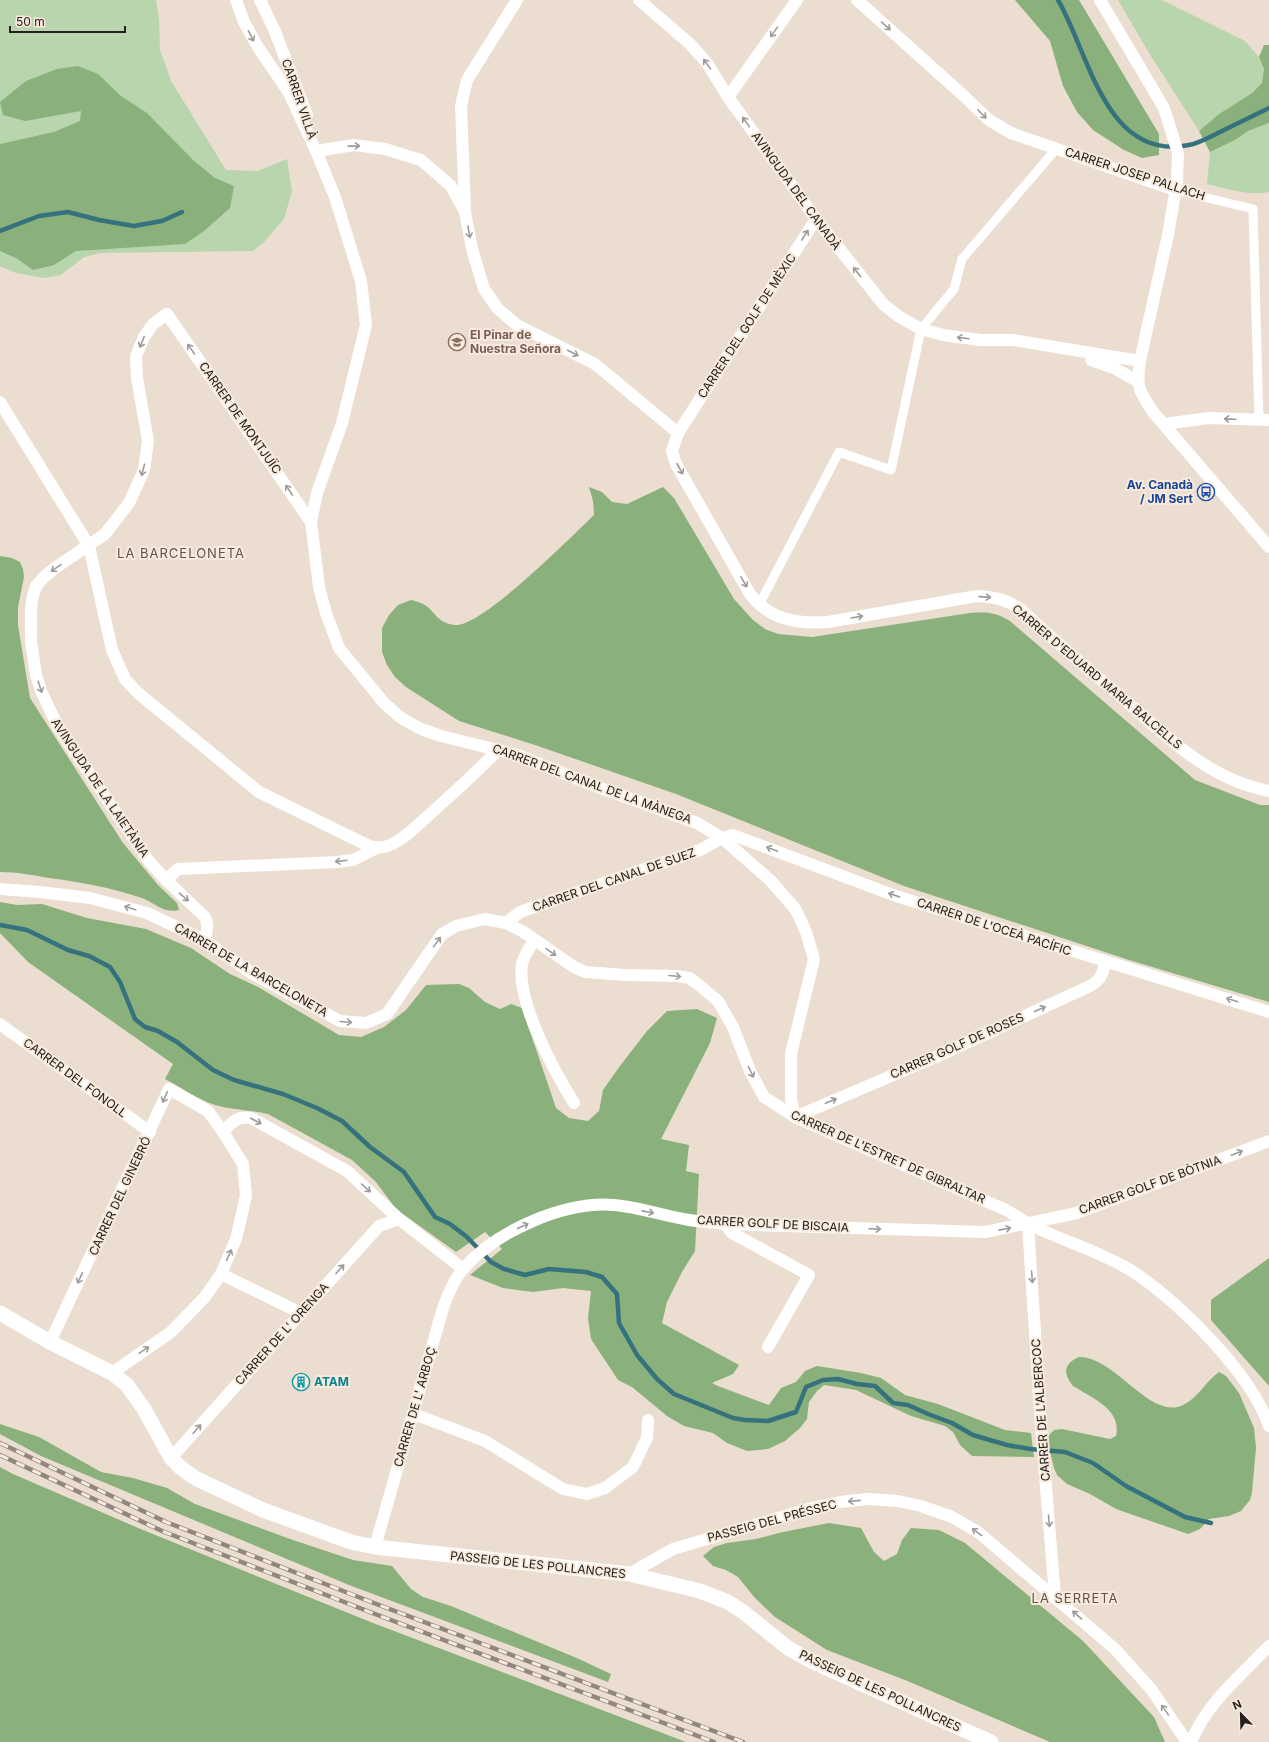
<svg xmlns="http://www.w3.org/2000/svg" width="1269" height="1742" font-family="Inter,sans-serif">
<rect width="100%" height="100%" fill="#ebddcf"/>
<g fill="#b8d5ad">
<polygon points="0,0 156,0 159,20 160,50 171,81 226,170 258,171 287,159 292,191 284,219 264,242 253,251 100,253 84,257 61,275 44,278 16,273 0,266"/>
<polygon points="1118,0 1162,0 1245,41 1259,57 1264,69 1262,83 1252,93 1219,114 1199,131 1149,53"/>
<path d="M 1269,123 L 1269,192 C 1247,196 1228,189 1207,184 L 1210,152 L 1235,140 L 1248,131 Z"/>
</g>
<g fill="#8ab17b">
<polygon points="1015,0 1079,0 1159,134 1159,155 1142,158 1124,150 1093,130 1077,112 1063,86 1050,41"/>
<polygon points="1264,45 1269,45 1269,123 1248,131 1235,140 1210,152 1199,131 1219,114 1252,93 1262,83 1264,69 1259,57"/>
<polygon points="78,66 98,74 121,96 147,113 193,160 215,178 234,186 230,208 204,231 185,244 76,251 54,265 33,270 16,258 0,251 0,144 54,132 80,121 81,111 25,121 3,115 0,102 26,81 57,69"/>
<path d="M 589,487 L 602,492 L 612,502 L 627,504 L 663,487 L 674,498 L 734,599 L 753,620 L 765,629 L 778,634 L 812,637 L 970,613 C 987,612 995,612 1010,621 L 1195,780 L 1260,805 L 1269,805 L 1269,1002 L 1129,960 L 904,886 L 676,794 L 535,745 L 459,721 L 406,687 L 395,677 L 387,665 L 382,652 L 382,628 L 389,615 L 398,605 L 411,600 C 415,601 420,602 423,604 C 436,611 436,623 455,625 C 482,627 571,537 594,515 L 593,501 Z"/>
<path d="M 0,556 L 12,558 L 20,562 L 23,569 L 24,577 L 18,607 L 18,625 L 30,698 L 123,843 L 158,885 L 177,903 L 179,910 C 164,914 155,903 142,898 C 112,888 81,882 49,878 C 33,875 16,872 0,872 Z"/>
<path d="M 0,902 L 17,905 L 42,904 L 87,918 L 146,929 L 191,948 L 230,974 L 258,987 L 339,1035 L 361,1037 L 384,1027 L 406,1010 L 426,985 L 459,984 L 469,988 L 485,1002 L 500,1009 L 511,1004 L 522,1008 L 556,1108 L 569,1118 L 588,1121 L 599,1111 L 603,1090 L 620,1066 L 647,1031 L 667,1011 L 697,1009 L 717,1018 L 710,1043 L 661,1139 L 689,1145 L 686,1171 L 699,1174 L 695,1251 L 682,1272 L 667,1302 L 662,1323 L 739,1365 L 733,1374 L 712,1383 L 718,1386 L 769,1405 L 781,1388 L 796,1382 L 805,1371 L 817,1366 L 861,1373 L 881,1378 L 905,1395 L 938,1404 L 1005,1430 L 1031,1433 L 1034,1457 L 972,1456 L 960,1445 L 953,1432 L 945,1426 L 911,1416 L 856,1390 L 824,1385 L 817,1391 L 809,1402 L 807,1419 L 800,1428 L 785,1441 L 768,1449 L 747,1451 L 727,1443 L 713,1433 L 684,1426 L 667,1416 L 632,1387 L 618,1380 L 591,1339 L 588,1318 L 591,1291 L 563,1288 L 533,1292 L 503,1288 L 470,1275 L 502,1249 L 485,1232 L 456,1252 L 396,1209 L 376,1182 L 352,1160 L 268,1114 C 250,1110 233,1110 215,1105 C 199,1100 181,1087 165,1079 L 173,1064 L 28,962 L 0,933 Z"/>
<polygon points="1269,1258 1269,1386 1211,1320 1211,1300"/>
<path d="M 1079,1357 C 1115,1356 1150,1421 1183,1405 C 1199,1397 1205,1382 1219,1372 L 1226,1376 L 1239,1393 L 1254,1428 L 1256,1448 L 1252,1492 L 1250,1500 L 1241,1511 L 1229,1516 L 1209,1519 L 1200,1529 L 1188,1534 L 1116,1509 L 1090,1494 L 1067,1484 L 1057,1475 L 1054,1468 L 1048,1443 L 1049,1435 L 1054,1430 L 1062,1429 L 1110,1439 L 1116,1436 C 1122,1409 1092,1398 1073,1386 C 1063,1374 1063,1364 1079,1357 Z"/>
<polygon points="0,1424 39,1437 101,1472 133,1478 167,1488 195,1504 290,1539 353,1560 392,1566 411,1589 423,1597 451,1606 579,1659 611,1674 608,1682 349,1585 41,1456 0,1434"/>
<polygon points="0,1467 13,1474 143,1530 373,1623 686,1742 0,1742"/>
<polygon points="829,1523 861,1528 874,1552 884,1561 897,1554 902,1540 911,1528 939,1530 965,1543 1083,1641 1154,1717 1165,1742 1050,1742 905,1680 827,1650 775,1617 755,1598 738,1577 726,1570 713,1566 703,1556 714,1547 727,1543 756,1539 783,1532"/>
</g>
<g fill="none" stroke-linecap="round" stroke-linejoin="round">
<g stroke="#35727e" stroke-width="4.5">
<path d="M 1058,0 C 1089,52 1105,162 1189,145 C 1199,143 1210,137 1220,132 C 1236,124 1253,116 1269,108"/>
<polyline points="0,231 39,216 68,212 99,220 134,226 162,221 182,212"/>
<polyline points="0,925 27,930 68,950 89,956 110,967 120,982 135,1019 145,1027 158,1031 177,1042 213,1070 234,1080 283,1094 317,1108 342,1121 370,1147 404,1172 435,1217 450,1224 467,1237 491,1262 504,1269 525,1275 549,1269 586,1272 602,1277 617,1294 619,1323 637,1355 657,1379 674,1394 733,1418 745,1420 768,1421 796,1412 806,1387 823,1380 838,1379 857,1384 875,1386 893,1403 908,1405 928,1414 952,1423 973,1435 1007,1445 1030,1449 1065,1452 1093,1463 1126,1486 1185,1517 1211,1523"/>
</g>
<g stroke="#fff" stroke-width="9">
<polyline points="1175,190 1253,209 1259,420"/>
<polyline points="759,605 839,452 891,470 921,329 954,289 962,259 1056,149"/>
</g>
<g stroke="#fff" stroke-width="12">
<polyline points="236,0 244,22 256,44 289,93 316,151 335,197 361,281 366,325 342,423 317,493 311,522 319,587 326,613 339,648 384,703 401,718 421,729 441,736 518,755 587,783 697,823 722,838 771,881 796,910 806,932 814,959 791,1054 791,1099 795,1117"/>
<polyline points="260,0 274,29 307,115"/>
<polyline points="639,0 690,44 707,63 728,97 816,219 883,304 898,316 921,329 943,335 980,340 1013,340 1140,361"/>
<polyline points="857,0 965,97 989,120 1011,133 1175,190"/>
<path d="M 1100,0 L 1164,108 L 1178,153 L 1177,182 L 1168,235 L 1140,361 C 1136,387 1139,391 1153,412 L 1269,547"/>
<polyline points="728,97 797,0"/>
<polyline points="316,151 354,145 385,149 421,160 451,186 465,212 472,249 484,289 498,309 517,325 595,364 678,433"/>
<polyline points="465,209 461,106 467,80 517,0"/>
<path d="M 816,219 L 678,433 L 672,451 L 676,464 L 750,594 C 770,620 797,624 828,622 L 977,596 C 994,597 1006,599 1020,609 C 1052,639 1086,667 1119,695 C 1164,734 1208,780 1269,791"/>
<polyline points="1091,360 1114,368 1137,381"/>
<path d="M 0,402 L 89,546 L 112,650 L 125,679 L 138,693 L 259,792 L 367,845 C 375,848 382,849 390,845 C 405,839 417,825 429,815 C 452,794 476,773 498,750"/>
<polyline points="1164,424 1209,418 1269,420"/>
<polyline points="166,880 178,869 337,862 353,860 377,848"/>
<path d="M 0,889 L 40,892 L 90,898 L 147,913 L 204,940 L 253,974 L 340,1021 L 366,1023 L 387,1014 L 442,934 L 456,926 L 485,919 L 506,923 L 522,931 L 574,967 L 585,972 L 626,975 L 677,976 L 689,978 L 699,985 L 718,1001 L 733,1027 L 750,1071 L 764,1097 L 795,1117 L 1006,1210 C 1014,1214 1021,1220 1029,1224 C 1062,1241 1100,1251 1132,1271 C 1179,1302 1251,1373 1269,1426"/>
<polyline points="506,923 520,912 700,850 722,838 733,835 896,896 1269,1012"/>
<path d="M 204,940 C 207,932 209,925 205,917 L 166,880 L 148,860 L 58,727 L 41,691 L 36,675 L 31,641 L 31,611 L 32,599 L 36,586 L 44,577 L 55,568 L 105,534 L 129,503 L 144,470 L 148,441 L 137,378 L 136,356 L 144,337 L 153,324 L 167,314 L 311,522"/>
<path d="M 535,940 C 529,948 524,955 522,964 C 516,1001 554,1071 574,1103"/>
<polyline points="0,1024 150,1132"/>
<path d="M 795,1117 L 938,1056 L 1090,986 C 1101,980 1103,973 1105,962"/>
<path d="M 223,1132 C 233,1121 237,1116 251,1118 L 347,1171 L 399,1219 L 463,1269"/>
<polyline points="725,1224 732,1233 809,1275 768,1347"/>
<polyline points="1028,1224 1041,1427 1055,1596"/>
<polyline points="221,1274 301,1313"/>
<polyline points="50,1342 169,1089 208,1111 223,1132 243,1164 246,1196 236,1239 221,1274 205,1297 171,1332 112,1373"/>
<polyline points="414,1414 485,1441 563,1489 587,1494 605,1488 633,1467 647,1438 648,1420"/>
<polyline points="171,1458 379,1226 399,1219"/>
<path d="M 375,1547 L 443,1308 C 448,1294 454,1279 464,1268 C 496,1231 565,1201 614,1205 C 639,1207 664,1216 689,1220 C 701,1222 713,1222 725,1224 L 985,1232 L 1077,1213 L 1269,1141"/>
<polyline points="629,1574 673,1549 812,1508 840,1502 868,1499 898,1501 921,1506 952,1517 978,1532 1115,1649 1151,1689 1187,1742"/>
<path d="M 1191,1742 C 1206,1704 1241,1675 1269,1646"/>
</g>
<polyline stroke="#fff" stroke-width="15" points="0,1313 50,1342 112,1373 127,1385 144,1409 171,1458 181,1468 195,1478 263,1510 351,1542 375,1547 629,1574 700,1591 728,1602 742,1611 788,1648 813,1662 991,1742"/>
<defs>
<g id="rail">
<polyline points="0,1443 166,1522 379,1605 743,1742"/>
<polyline points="0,1455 162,1531 375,1614 714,1742"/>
</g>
</defs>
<use href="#rail" stroke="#91877d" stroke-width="4.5"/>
<use href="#rail" stroke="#f8eadc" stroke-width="3" stroke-dasharray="9" stroke-linecap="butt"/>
</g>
<defs><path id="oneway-shaft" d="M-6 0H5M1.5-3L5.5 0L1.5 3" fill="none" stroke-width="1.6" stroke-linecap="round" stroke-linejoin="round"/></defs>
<g stroke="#9d9b98">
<use href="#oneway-shaft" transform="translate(886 26) rotate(42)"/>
<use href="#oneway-shaft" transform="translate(774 32) rotate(125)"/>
<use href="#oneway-shaft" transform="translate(251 36) rotate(63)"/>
<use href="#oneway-shaft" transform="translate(707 64) rotate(-126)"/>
<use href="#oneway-shaft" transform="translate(982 114) rotate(45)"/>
<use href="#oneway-shaft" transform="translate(746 122) rotate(-126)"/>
<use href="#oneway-shaft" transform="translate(354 146) rotate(-1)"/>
<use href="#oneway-shaft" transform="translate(469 232) rotate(80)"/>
<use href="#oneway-shaft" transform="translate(805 235) rotate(-57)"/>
<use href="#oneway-shaft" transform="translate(857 272) rotate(-128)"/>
<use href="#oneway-shaft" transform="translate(963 338) rotate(-173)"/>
<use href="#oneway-shaft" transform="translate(142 342) rotate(112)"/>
<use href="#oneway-shaft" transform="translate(191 349) rotate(-125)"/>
<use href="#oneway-shaft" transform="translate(573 353) rotate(27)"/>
<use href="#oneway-shaft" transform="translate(1230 419) rotate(-178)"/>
<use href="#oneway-shaft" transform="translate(680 469) rotate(61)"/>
<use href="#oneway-shaft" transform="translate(143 470) rotate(105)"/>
<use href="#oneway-shaft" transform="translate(289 490) rotate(-124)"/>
<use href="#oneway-shaft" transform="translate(56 568) rotate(145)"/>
<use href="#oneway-shaft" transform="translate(744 582) rotate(60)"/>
<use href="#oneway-shaft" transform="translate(985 597) rotate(4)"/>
<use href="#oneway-shaft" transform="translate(857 617) rotate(-10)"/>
<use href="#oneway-shaft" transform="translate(40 687) rotate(72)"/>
<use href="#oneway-shaft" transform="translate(772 849) rotate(-159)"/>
<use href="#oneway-shaft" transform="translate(341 861) rotate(173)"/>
<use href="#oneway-shaft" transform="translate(894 895) rotate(-161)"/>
<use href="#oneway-shaft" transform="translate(184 897) rotate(41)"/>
<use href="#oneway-shaft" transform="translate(130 908) rotate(-163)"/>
<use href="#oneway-shaft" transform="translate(437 942) rotate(-54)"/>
<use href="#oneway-shaft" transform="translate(551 952) rotate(35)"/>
<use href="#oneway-shaft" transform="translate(675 976) rotate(5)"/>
<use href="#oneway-shaft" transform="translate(1232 1000) rotate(-162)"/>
<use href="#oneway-shaft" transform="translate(1040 1009) rotate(-24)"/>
<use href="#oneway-shaft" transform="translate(346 1022) rotate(5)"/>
<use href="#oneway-shaft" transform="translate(751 1072) rotate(64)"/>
<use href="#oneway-shaft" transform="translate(165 1097) rotate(114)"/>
<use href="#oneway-shaft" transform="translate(831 1101) rotate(-23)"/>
<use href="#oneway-shaft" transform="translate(256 1121) rotate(27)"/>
<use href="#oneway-shaft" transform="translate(1237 1153) rotate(-21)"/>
<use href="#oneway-shaft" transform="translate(366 1188) rotate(42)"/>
<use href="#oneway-shaft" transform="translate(648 1212) rotate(11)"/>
<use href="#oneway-shaft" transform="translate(523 1226) rotate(-25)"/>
<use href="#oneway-shaft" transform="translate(875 1229) rotate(2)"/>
<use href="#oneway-shaft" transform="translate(1005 1229) rotate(-11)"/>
<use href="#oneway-shaft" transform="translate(229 1255) rotate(-66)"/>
<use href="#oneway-shaft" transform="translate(340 1269) rotate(-48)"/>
<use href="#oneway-shaft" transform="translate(1032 1277) rotate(86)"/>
<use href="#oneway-shaft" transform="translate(80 1278) rotate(115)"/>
<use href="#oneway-shaft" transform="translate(144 1350) rotate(-34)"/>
<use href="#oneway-shaft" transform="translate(197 1429) rotate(-48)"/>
<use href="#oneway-shaft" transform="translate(854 1501) rotate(174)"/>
<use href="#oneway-shaft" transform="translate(1049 1521) rotate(85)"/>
<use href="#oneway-shaft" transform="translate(977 1532) rotate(-144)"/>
<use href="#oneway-shaft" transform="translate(1077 1615) rotate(-139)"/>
<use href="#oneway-shaft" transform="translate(1165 1710) rotate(-125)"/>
</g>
<defs>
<symbol id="school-ring" viewBox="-11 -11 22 22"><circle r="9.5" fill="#f8eadc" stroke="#8d6e63" stroke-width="1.5"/><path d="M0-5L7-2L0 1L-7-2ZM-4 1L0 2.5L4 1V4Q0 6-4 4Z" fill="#8d6e63"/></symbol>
<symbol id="bus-ring" viewBox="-11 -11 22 22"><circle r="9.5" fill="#f8eadc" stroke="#1a4fb4" stroke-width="1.5"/><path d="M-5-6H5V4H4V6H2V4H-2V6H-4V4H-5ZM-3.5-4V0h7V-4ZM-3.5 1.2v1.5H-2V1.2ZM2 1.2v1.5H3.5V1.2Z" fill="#1a4fb4"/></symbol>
<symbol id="building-ring" viewBox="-11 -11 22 22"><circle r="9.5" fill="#f8eadc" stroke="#0f9aa8" stroke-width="1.5"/><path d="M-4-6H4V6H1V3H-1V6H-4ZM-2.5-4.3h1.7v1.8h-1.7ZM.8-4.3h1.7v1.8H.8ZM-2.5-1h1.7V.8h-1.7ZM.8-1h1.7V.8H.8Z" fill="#0f9aa8"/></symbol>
</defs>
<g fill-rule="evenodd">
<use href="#school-ring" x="447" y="332" width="20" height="20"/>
<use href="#bus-ring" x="1196" y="482" width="20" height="20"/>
<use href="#building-ring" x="291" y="1372" width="20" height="20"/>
</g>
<g text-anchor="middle" stroke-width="4" stroke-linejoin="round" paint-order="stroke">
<g font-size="12" fill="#25201b" stroke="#f8eadc">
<text transform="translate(299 99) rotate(71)" y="4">CARRER VILLÀ</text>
<text transform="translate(1135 174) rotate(18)" y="4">CARRER JOSEP PALLACH</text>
<text transform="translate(796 191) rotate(54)" y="4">AVINGUDA DEL CANADÀ</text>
<text transform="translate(747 326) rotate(-57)" y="4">CARRER DEL GOLF DE MÈXIC</text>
<text transform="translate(240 418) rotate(55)" y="4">CARRER DE MONTJUÏC</text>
<text transform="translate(1097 677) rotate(40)" y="4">CARRER D'EDUARD MARIA BALCELLS</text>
<text transform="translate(592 784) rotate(20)" y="4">CARRER DEL CANAL DE LA MÀNEGA</text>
<text transform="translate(100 788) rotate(56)" y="4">AVINGUDA DE LA LAIETÀNIA</text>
<text transform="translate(614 880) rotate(-19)" y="4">CARRER DEL CANAL DE SUEZ</text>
<text transform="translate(994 927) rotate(18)" y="4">CARRER DE L'OCEÀ PACÍFIC</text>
<text transform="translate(251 970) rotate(30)" y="4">CARRER DE LA BARCELONETA</text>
<text transform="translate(957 1046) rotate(-24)" y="4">CARRER GOLF DE ROSES</text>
<text transform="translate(75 1078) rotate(36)" y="4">CARRER DEL FONOLL</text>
<text transform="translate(888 1157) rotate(24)" y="4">CARRER DE L'ESTRET DE GIBRALTAR</text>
<text transform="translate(1150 1185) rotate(-20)" y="4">CARRER GOLF DE BÒTNIA</text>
<text transform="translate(120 1196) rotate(-65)" y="4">CARRER DEL GINEBRÓ</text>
<text transform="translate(773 1224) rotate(3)" y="4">CARRER GOLF DE BISCAIA</text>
<text transform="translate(282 1334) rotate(-48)" y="4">CARRER DE L' ORENGA</text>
<text transform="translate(415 1407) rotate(-74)" y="4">CARRER DE L' ARBOÇ</text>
<text transform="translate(1041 1410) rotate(-94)" y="4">CARRER DE L'ALBERCOC</text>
<text transform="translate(772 1521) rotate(-15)" y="4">PASSEIG DEL PRÉSSEC</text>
<text transform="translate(538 1565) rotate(6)" y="4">PASSEIG DE LES POLLANCRES</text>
<text transform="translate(880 1691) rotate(25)" y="4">PASSEIG DE LES POLLANCRES</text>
</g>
<g font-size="12" font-weight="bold" fill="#785e54" stroke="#f8eadc" text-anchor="start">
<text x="470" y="339">El Pinar de<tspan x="470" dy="14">Nuestra Señora</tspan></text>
</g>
<g font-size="12" font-weight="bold" fill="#164399" stroke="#f8eadc" text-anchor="end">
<text x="1193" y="489">Av. Canadà<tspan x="1193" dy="14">/ JM Sert</tspan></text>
</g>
<g font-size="12" font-weight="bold" fill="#0d838f" stroke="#f8eadc" text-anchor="start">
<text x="314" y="1386">ATAM</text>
</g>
<g font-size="13" letter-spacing="1" fill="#605448" stroke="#f8eadc">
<text x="181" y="558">LA BARCELONETA</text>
<text x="1075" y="1603">LA SERRETA</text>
</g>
</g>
<g transform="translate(1241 1714) rotate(337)" stroke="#f8eadc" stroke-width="3" paint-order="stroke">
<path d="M0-3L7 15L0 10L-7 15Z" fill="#25201b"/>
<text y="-6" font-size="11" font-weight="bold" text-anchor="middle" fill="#25201b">N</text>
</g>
<path d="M10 26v6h115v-6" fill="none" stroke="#25201b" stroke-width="2"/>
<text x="16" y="26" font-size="12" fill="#25201b" stroke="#f8eadc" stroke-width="3" paint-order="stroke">50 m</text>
</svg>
